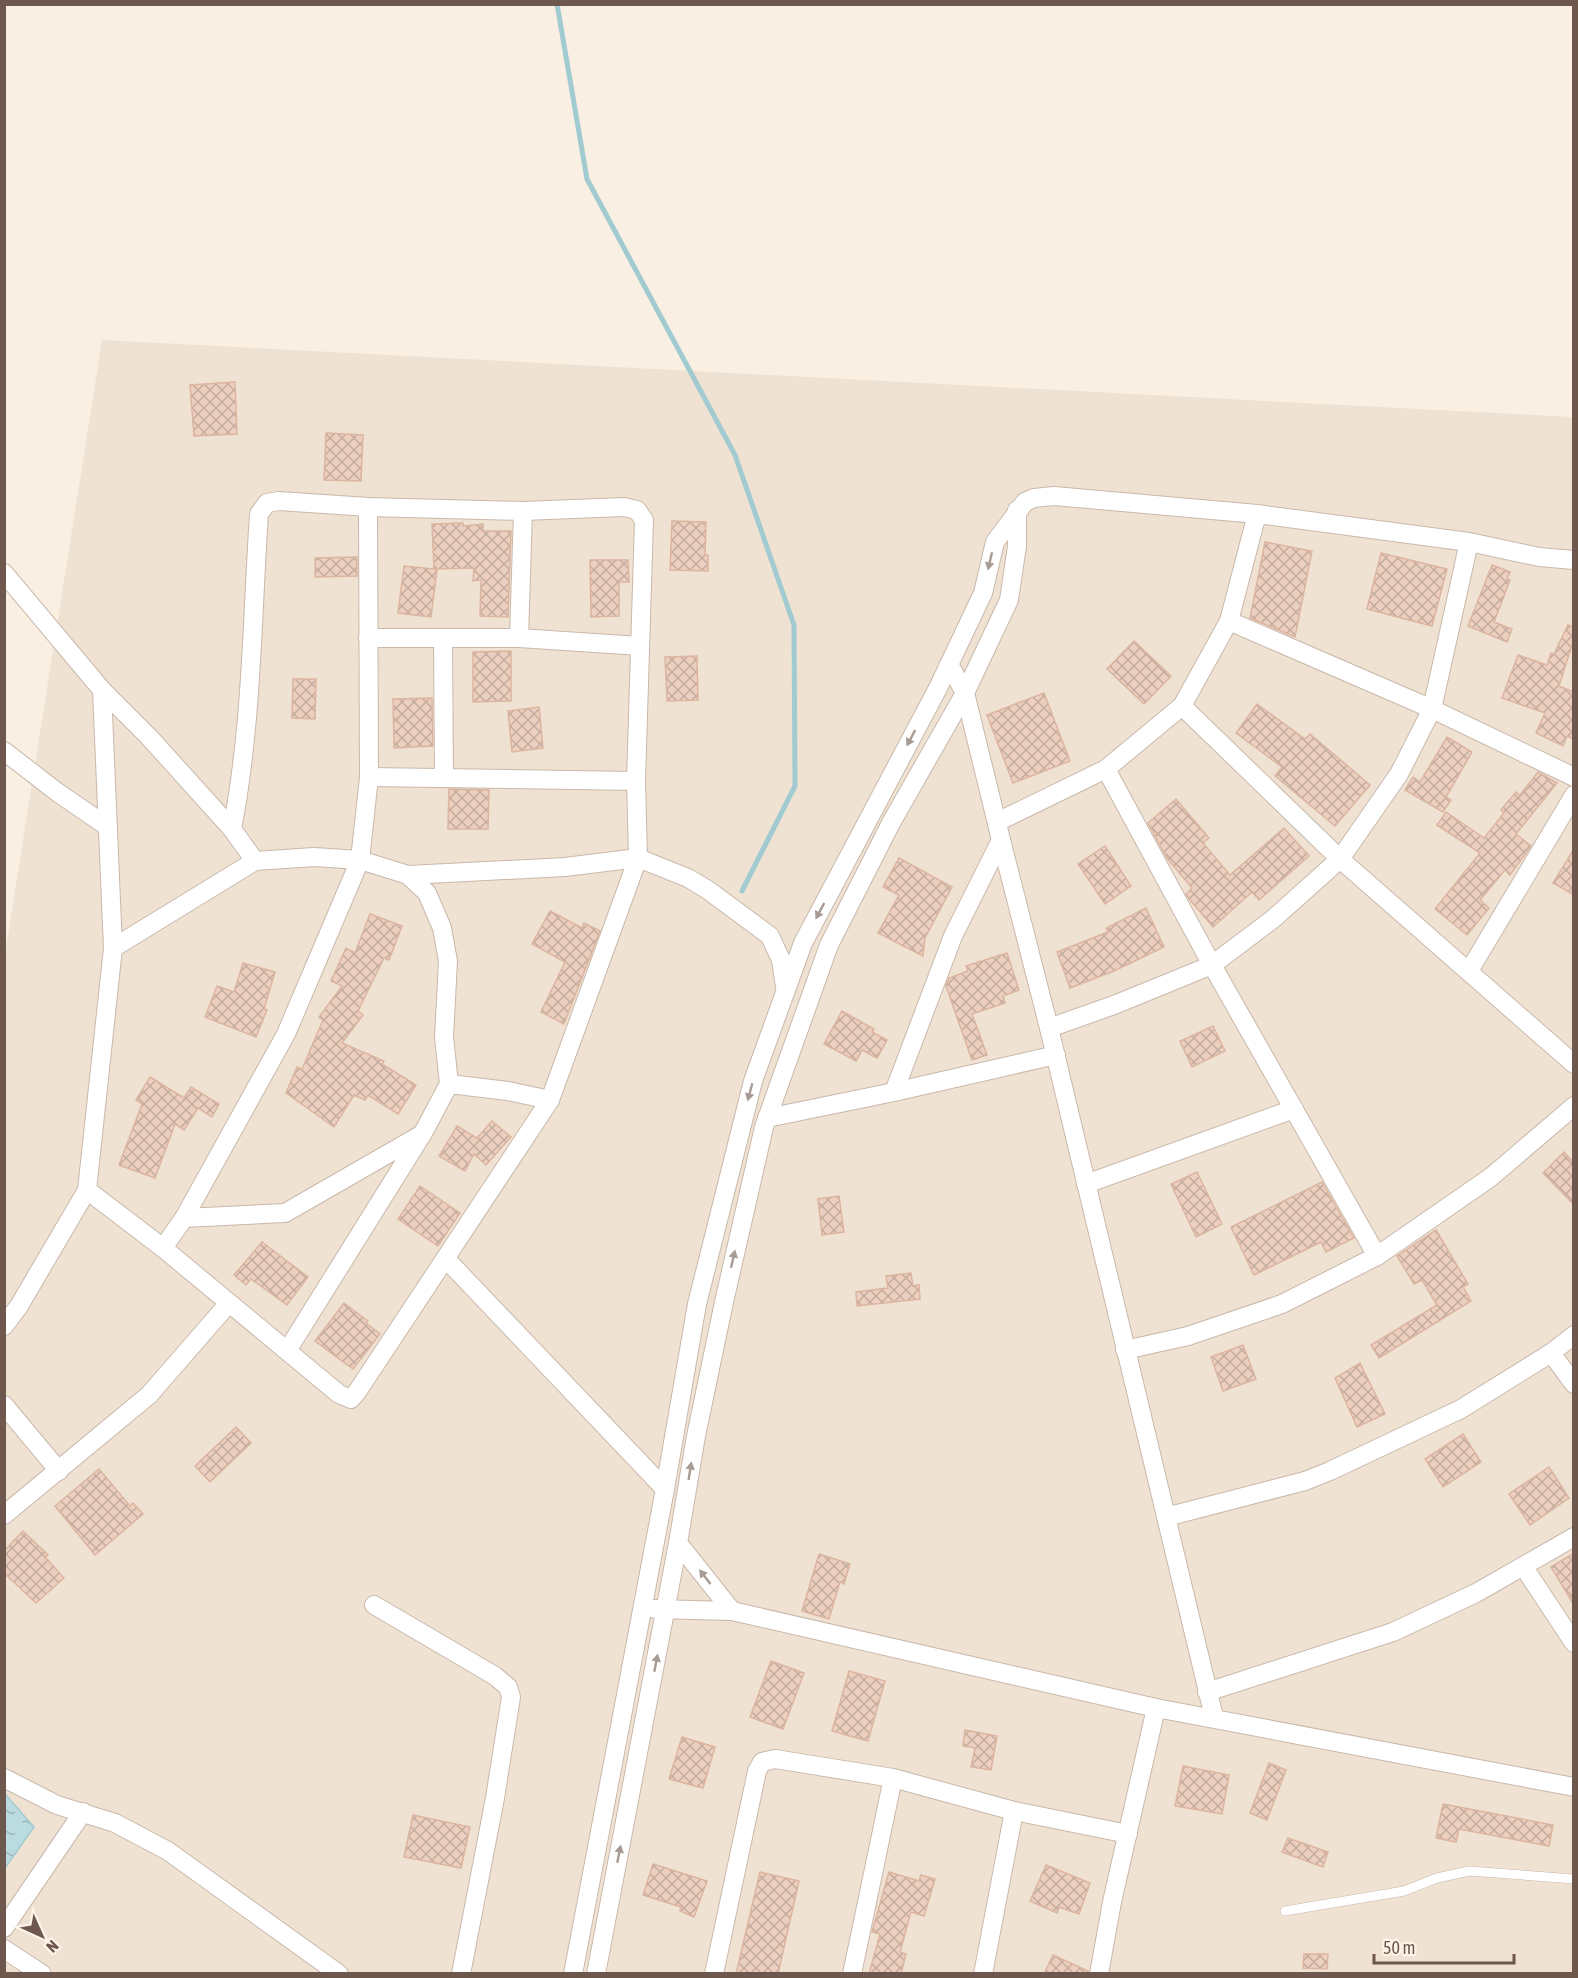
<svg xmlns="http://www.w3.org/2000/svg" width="1578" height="1978" font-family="'Asap Condensed',sans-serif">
<defs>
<pattern id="water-ripples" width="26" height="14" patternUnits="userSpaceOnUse" patternTransform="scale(1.5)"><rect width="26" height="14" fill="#badce0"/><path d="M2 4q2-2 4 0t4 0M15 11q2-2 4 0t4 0" fill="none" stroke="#9bb5b8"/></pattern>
<pattern id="building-cross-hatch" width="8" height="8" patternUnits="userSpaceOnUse" patternTransform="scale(1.5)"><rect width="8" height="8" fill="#eccfbe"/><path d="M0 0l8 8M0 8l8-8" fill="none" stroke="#c3ab9d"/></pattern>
</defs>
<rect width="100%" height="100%" fill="#f9f0e3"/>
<polygon fill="#f0e2d2" points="102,340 1573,417 1573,1973 5,1974 5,954"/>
<polygon fill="url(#water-ripples)" stroke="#a1cbd1" stroke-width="1.5" points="5,1794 34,1827 5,1868 4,1796"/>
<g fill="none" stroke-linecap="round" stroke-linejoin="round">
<polyline stroke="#a1cbd1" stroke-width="5" points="557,4 587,179 735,455 794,625 795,786 742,891"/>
</g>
<g fill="url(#building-cross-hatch)" stroke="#dcb5a0" stroke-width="1.5">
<polygon points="235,382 237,434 194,436 190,385"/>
<polygon points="326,433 363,435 361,481 324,480"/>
<polygon points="672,521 706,522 705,555 708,555 708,571 670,570"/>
<polygon points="463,523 463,526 483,524 483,531 511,531 508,617 480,616 481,580 473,581 474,568 434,569 437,570 431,617 398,613 404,566 434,569 432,524"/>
<polygon points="1265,542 1312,551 1295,637 1250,618"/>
<polygon points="1381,553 1447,569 1432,626 1367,609"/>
<polygon points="357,557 357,576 315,577 315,558"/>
<polygon points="590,560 628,560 629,582 619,582 619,616 591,617"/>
<polygon points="1492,565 1510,572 1507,579 1510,580 1494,622 1512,629 1507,642 1468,626"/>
<polygon points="1568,625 1574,627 1574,639 1559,686 1574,692 1574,739 1567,736 1563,746 1536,733 1545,713 1502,698 1518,655 1547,665 1551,653 1554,654"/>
<polygon points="1134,641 1171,676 1144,704 1107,669"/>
<polygon points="511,651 511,701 473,702 473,652"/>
<polygon points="697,656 698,700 667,701 665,657"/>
<polygon points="293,679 316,679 315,719 292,718"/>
<polygon points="1044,693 1070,761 1013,783 987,715"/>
<polygon points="432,698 433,746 394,748 393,699"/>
<polygon points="1257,704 1305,739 1310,734 1370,785 1335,826 1275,776 1282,767 1236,733"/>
<polygon points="539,707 543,748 512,752 508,711"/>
<polygon points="1447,737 1472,752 1446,797 1451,800 1443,812 1405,790 1413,777 1420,782"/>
<polygon points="1538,772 1557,783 1516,834 1531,846 1510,875 1505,870 1480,900 1489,908 1467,935 1435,909 1480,853 1437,825 1446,812 1484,838 1504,813 1501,810 1516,792 1520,795"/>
<polygon points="449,789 489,790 488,829 448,829"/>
<polygon points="1176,799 1209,838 1203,843 1230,875 1284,828 1309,856 1259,900 1252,892 1213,927 1190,900 1186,894 1192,888 1167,858 1148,823"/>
<polygon points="1105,846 1131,886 1105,904 1078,864"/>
<polygon points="1574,849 1574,895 1553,883"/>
<polygon points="899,858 952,887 925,938 923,956 878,933 899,895 883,887"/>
<polygon points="1146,908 1164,947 1114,971 1070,988 1057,952 1108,932 1106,928"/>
<polygon points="550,911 582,928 584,923 600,931 564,1024 541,1012 565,962 532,944"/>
<polygon points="370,914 402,926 389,960 384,958 358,1011 363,1015 342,1043 384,1061 382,1064 416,1085 398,1114 368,1095 365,1100 354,1095 334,1127 286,1093 297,1067 302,1069 323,1020 319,1017 342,986 331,981 346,948 355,953"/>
<polygon points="1007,953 1019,990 1003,996 1005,1003 972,1014 987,1055 972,1060 946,986 949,978 968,971 966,966"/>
<polygon points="243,963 275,972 264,1009 267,1010 256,1037 205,1017 217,986 234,992"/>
<polygon points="842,1011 874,1029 872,1032 887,1040 877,1058 862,1050 856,1061 824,1044"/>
<polygon points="1213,1026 1225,1051 1192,1067 1180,1041"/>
<polygon points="150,1077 184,1098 191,1087 219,1104 212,1117 198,1108 184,1130 175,1124 155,1178 119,1165 142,1104 136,1100"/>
<polygon points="492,1121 511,1137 486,1165 474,1154 465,1171 439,1156 457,1126 477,1138"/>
<polygon points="1564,1152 1574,1163 1574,1205 1543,1173"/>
<polygon points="1197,1172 1222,1224 1196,1237 1171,1184"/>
<polygon points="1322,1182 1354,1238 1326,1252 1321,1242 1254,1275 1231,1227"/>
<polygon points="420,1186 460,1213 438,1246 398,1219"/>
<polygon points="839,1196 844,1232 822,1235 818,1199"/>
<polygon points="1436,1230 1468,1284 1463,1287 1471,1301 1379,1358 1371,1345 1437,1305 1422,1280 1414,1284 1397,1256"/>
<polygon points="262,1242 308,1277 287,1305 251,1279 246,1285 234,1275"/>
<polygon points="911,1273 913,1286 919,1285 920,1299 857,1306 856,1292 888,1288 886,1276"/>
<polygon points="344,1303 368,1321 366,1323 380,1334 353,1369 315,1341"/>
<polygon points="1243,1345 1256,1379 1223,1391 1211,1357"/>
<polygon points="1360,1363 1385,1414 1357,1427 1335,1378"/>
<polygon points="236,1427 251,1443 210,1482 195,1466"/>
<polygon points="1463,1434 1481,1462 1443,1487 1425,1459"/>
<polygon points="1549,1467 1569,1498 1530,1525 1509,1494"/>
<polygon points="99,1469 130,1506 133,1503 143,1514 95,1555 55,1506"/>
<polygon points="23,1531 48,1555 45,1557 64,1578 36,1603 4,1573 4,1551"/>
<polygon points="1574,1553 1574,1605 1551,1567"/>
<polygon points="819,1554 850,1564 844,1584 840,1582 829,1619 802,1611"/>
<polygon points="771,1661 804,1673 783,1729 750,1717"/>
<polygon points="849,1671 885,1681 868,1741 832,1731"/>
<polygon points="965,1730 997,1736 991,1770 971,1767 975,1748 963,1746"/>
<polygon points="682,1737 715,1747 703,1788 669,1779"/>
<polygon points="1269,1763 1286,1770 1267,1820 1250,1813"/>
<polygon points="1183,1766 1229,1775 1222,1814 1175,1806"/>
<polygon points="1443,1804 1553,1825 1549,1846 1459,1829 1456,1842 1436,1838"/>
<polygon points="413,1815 470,1827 461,1868 404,1857"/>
<polygon points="1288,1838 1328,1852 1323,1867 1282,1852"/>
<polygon points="653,1864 707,1881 694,1917 680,1911 681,1907 643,1895"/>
<polygon points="1046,1865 1090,1883 1079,1914 1059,1907 1057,1913 1030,1901"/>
<polygon points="760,1872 799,1881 778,1974 736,1974"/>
<polygon points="889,1872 919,1881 921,1875 935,1879 924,1916 911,1912 900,1952 906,1954 901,1974 869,1974 880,1934 872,1932"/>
<polygon points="1304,1954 1328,1954 1327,1969 1303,1968"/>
<polygon points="1053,1955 1088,1971 1088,1974 1044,1974"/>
</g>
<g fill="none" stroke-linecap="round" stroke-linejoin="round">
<defs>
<polyline id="lane" points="1285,1911 1404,1891 1437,1878 1469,1871 1574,1879"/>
<g id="street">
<polyline points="4,573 102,690 149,737 232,829 255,861"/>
<polyline points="1229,621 1432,709 1574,777"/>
<polyline points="368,638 519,638 640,646"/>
<polyline points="443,638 444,778"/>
<polyline points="519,638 523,511"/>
<polyline points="949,664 965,693 1001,840 1049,1028 1214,1717"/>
<polyline points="1182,706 1340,859 1574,1064"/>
<polyline points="4,751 57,792 108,827"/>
<polyline points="1106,769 1212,965 1377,1256"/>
<polyline points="369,777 636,781"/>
<polyline points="997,822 1106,769 1182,706 1229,621 1257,514"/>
<polyline points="113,948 255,861 314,857 360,860 408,875 565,867 638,858 688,878 708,890 770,936 781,960 785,987"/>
<polyline points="1469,971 1574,795"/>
<polyline points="1049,1028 1114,1005 1212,965 1273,919 1340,859 1399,774 1432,709 1469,542"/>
<polyline points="449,1084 508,1091 550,1100"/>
<polyline points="894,1092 953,936 1001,840"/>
<polyline points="767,1118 894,1092 1056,1055"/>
<polyline points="1086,1184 1294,1109"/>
<path d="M 87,1190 L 163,1248 L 339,1394 L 351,1399 L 357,1392 L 550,1100 L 638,858 L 636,781 L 644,520 L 637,510 L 624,507 L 523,511 L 368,507 L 279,501 L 267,503 L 259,514 C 252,618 252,727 232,829"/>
<polyline points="184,1218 285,1213 419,1136"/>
<polyline points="163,1248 184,1218 286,1034 360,860 369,777 368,507"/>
<polyline points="446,1259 665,1489"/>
<polyline points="4,1326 19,1306 87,1190 113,948 102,690"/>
<polyline points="1125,1350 1188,1336 1282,1304 1377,1256 1491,1177 1574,1106"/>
<polyline points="287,1351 423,1133 449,1084 444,1037 448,961 442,928 427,893 408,875"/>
<polyline points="1551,1353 1574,1384"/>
<polyline points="4,1405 59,1471"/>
<polyline points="4,1515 149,1395 229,1303"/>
<polyline points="1166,1517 1305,1481 1330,1471 1461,1409 1551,1353 1574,1335"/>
<polyline points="678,1543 732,1611"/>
<polyline points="1523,1566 1574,1643"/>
<polyline points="374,1605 495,1676 508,1687 511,1697 495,1798 461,1974"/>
<polyline points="655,1609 732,1611 1156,1708 1574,1787"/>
<polyline points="1207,1692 1393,1632 1476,1593 1574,1537"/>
<polyline points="4,1778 57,1805 115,1823 168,1851 339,1974"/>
<polyline points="4,1928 83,1812"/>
<polyline points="4,1949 42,1974"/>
<polyline points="573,1974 665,1489 697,1304 753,1081 803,943 938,688 983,593 995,542 1025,502 1034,498 1054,496 1257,514 1469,542 1539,557 1574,560"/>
<polyline points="596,1974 678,1543 696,1436 724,1302 764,1127 829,945 891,823 965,693 1009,600 1017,546 1017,510"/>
<polyline points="714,1974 757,1771 762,1762 775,1759 893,1778 1014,1811 1128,1834"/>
<polyline points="852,1974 893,1778"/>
<polyline points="983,1974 1014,1811"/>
<polyline points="1099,1974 1112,1902 1156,1708"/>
</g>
</defs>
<use href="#lane" stroke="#c9b8ab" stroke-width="10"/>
<use href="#street" stroke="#c9b8ab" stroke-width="20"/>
<use href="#lane" stroke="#fff" stroke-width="9"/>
<use href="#street" stroke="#fff" stroke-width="18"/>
</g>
<defs><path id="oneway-solid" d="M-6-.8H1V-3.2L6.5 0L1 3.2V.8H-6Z" transform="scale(1.5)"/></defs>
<g fill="#a89a94">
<use href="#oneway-solid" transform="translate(990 561) rotate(103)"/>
<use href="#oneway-solid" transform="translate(911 738) rotate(118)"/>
<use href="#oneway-solid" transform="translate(820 911) rotate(118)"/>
<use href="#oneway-solid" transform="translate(750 1092) rotate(105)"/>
<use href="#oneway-solid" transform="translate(733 1259) rotate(-77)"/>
<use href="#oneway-solid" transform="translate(690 1471) rotate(-81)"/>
<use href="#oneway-solid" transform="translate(705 1577) rotate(-128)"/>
<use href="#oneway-solid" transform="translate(656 1663) rotate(-79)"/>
<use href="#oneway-solid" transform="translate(619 1854) rotate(-79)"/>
</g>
<rect width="1578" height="1978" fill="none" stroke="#6e574c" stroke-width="12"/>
<g transform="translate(42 1936) rotate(135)" stroke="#fdf4e9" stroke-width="4.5" paint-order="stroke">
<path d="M0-4.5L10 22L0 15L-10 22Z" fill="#6e574c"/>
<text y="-9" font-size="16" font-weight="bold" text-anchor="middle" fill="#6e574c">N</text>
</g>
<path d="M1374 1954v9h140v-9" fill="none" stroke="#6e574c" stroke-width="3"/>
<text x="1383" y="1954" font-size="18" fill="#6e574c" stroke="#fdf4e9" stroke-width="4.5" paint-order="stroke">50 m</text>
</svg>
